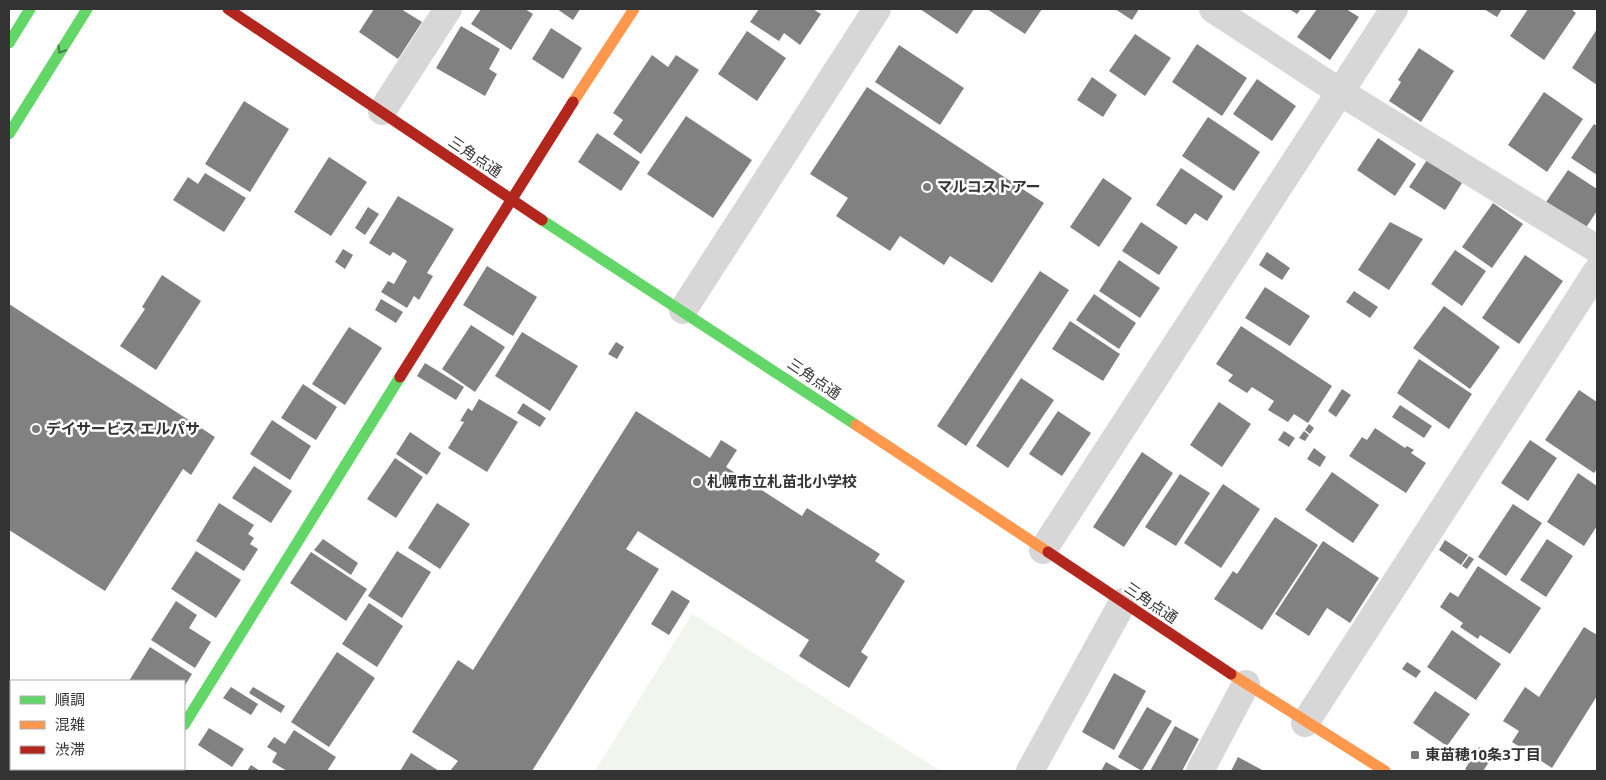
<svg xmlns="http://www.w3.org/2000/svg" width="1606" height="780" font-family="'Noto Sans','Noto Sans JP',sans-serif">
<rect width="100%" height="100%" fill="#fff"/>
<polygon fill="#f1f5ed" points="692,614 941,771 595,771"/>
<g fill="#818181">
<polygon points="374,9 401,9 422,22 398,59 359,32"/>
<polygon points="481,9 525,9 533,14 511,50 471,24"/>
<polygon points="557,9 580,9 573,20"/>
<polygon points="759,9 813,9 821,14 800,45 784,33 779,41 750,22"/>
<polygon points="920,9 974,9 957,34"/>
<polygon points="987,9 1042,9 1025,34"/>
<polygon points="1115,9 1139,9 1132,20"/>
<polygon points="1289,9 1301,9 1297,14"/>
<polygon points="1317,9 1346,9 1359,17 1330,60 1297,37"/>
<polygon points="1484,9 1502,9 1497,17"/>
<polygon points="1528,9 1571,9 1576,13 1544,60 1510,36"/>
<polygon points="461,26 500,49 489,69 497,74 485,96 436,68"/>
<polygon points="551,28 582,48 563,79 532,59"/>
<polygon points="1597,29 1597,85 1572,68"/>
<polygon points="747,31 786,58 757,101 718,74"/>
<polygon points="1135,34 1171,58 1145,96 1109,71"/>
<polygon points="1197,44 1247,78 1222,116 1172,82"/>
<polygon points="899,45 964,88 940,125 875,82"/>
<polygon points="1419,48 1454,71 1421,122 1389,101 1401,82 1398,80"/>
<polygon points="652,55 668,67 676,55 699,70 641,154 613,134 623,120 613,113"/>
<polygon points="1092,77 1117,95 1103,117 1077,100"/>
<polygon points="1257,79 1296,106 1272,141 1233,114"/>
<polygon points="867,87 1044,203 992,283 950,256 944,265 900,236 890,251 836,216 848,198 810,174"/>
<polygon points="1544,92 1583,119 1547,172 1508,145"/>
<polygon points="244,101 289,129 250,192 205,164"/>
<polygon points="686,116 752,160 713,218 647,174"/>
<polygon points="1208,117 1260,152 1234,191 1182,156"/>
<polygon points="1594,124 1597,126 1597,175 1571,158"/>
<polygon points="597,133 640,162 621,191 578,162"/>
<polygon points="1378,138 1416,164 1395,196 1357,170"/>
<polygon points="329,157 367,182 331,236 294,212"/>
<polygon points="1427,160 1462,183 1445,210 1409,187"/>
<polygon points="1181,168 1223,196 1207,221 1195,213 1186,225 1156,205"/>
<polygon points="1568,170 1597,189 1597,211 1583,232 1544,205"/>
<polygon points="205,173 246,198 224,232 173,200 188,177 198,184"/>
<polygon points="1103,178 1132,198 1099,247 1070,227"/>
<polygon points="398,196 454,229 427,273 433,276 419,300 414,296 407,308 381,292 388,281 394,284 407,261 393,252 390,256 369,243"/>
<polygon points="1493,203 1523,224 1492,268 1462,247"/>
<polygon points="368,207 379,214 365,235 355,228"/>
<polygon points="1141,222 1178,247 1159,275 1122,251"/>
<polygon points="1390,222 1423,239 1389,290 1358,270"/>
<polygon points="343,249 353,255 345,269 335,262"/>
<polygon points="1455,250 1486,271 1462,306 1431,284"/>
<polygon points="1267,252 1290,268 1282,280 1259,265"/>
<polygon points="1525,255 1563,281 1519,344 1482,318"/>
<polygon points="1119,260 1160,288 1140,318 1099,291"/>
<polygon points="487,266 537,297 513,336 463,305"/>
<polygon points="1040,271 1069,290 966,446 937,426"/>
<polygon points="162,275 201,301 156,370 120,346 145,309 142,307"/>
<polygon points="1265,287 1310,316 1290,346 1245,318"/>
<polygon points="1354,291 1378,307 1370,318 1346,302"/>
<polygon points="1094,294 1136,323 1119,349 1076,320"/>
<polygon points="381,299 403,312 396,323 375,310"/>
<polygon points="9,304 215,437 191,475 183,469 105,591 9,530"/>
<polygon points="1444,306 1500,347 1470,389 1413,348"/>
<polygon points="1070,321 1120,354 1103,381 1052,349"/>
<polygon points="471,325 505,347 475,392 442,369"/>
<polygon points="1241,326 1332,386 1308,423 1294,414 1288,422 1268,410 1274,401 1252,387 1247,393 1228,381 1233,375 1216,364"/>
<polygon points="349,327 382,348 345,405 312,384"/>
<polygon points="522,332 578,366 550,411 495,376"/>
<polygon points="616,342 624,347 617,359 608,354"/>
<polygon points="1419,359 1472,394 1449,429 1397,393"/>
<polygon points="425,363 464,387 456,400 417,376"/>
<polygon points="1021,378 1054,400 1008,468 976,446"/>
<polygon points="303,384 337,407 316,440 281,418"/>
<polygon points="1342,389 1351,395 1336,417 1328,411"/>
<polygon points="1579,390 1597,402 1597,469 1594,473 1545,440"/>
<polygon points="479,399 518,422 487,472 448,448 464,422 460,421 468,408 472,411"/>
<polygon points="1219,402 1251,424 1222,467 1190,445"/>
<polygon points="523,403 546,418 540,427 517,413"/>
<polygon points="1400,405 1432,426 1424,438 1392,417"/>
<polygon points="636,411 710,458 721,440 737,450 726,467 802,516 807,508 880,554 875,561 905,581 861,652 868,657 849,688 799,656 809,640 638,531 626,549 659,569 532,771 450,771 458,761 412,732 458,660 473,670"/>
<polygon points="1058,411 1091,433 1062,476 1029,454"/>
<polygon points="272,420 311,446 290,480 250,454"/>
<polygon points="1309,424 1314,428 1310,434 1305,430"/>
<polygon points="1375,428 1405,448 1407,446 1414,450 1411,453 1426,463 1406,493 1349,456 1362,437 1367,440"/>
<polygon points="1284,431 1295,438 1289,447 1278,440"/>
<polygon points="1304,431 1309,435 1305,441 1299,438"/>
<polygon points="410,432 441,453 427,475 396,454"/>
<polygon points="1530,440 1557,458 1528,501 1501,483"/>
<polygon points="1314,448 1326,457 1320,467 1307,459"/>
<polygon points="1142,452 1173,473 1124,547 1093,527"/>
<polygon points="395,458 423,477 396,518 367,499"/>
<polygon points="254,466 292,491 271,523 232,498"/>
<polygon points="1332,472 1379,505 1353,543 1305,510"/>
<polygon points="1578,473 1597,486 1597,526 1584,546 1547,522"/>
<polygon points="1180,474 1210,493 1176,546 1145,527"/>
<polygon points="1223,484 1260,509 1221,568 1184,543"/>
<polygon points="219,503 254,525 248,534 254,538 250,544 258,549 244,571 196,541"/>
<polygon points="437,503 470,524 440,569 408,548"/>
<polygon points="1513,504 1542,523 1506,576 1478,557"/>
<polygon points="1275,517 1318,545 1262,630 1214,599 1233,571 1237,574"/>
<polygon points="323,539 358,563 351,575 314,550"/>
<polygon points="1547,539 1573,556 1546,597 1520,580"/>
<polygon points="1445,540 1468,555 1461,565 1439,550"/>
<polygon points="1323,541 1379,578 1350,623 1327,608 1309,636 1275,614"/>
<polygon points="196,551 241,580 216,618 171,589"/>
<polygon points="397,551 431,572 402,618 368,596"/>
<polygon points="311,552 367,589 346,621 290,583"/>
<polygon points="1469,556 1474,559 1467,569 1462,566"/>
<polygon points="1478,566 1541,608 1510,654 1480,635 1478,639 1460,627 1463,623 1440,607 1450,592 1458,597"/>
<polygon points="672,590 690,601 669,635 651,624"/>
<polygon points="176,601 197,615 189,628 211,642 195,668 151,640"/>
<polygon points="369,603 403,626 377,667 342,644"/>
<polygon points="1584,627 1597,635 1597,696 1552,768 1512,742 1519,731 1503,721 1525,687 1539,697"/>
<polygon points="1452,630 1501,664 1476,700 1427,667"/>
<polygon points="150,647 192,674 184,687 184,681 129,681"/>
<polygon points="337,652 375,678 329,747 291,722"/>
<polygon points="1407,662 1421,671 1416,678 1402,669"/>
<polygon points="1114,673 1146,691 1114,750 1082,732"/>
<polygon points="231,687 258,704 251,715 223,698"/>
<polygon points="253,687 285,706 281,713 249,693"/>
<polygon points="1435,691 1470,714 1447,746 1413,723"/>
<polygon points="1147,707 1172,721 1142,771 1118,757"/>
<polygon points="1175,726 1199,739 1182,771 1150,771"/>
<polygon points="209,728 244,749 232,767 198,745"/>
<polygon points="294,730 336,757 327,771 287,771 272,762 277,753 267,747 274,737 285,744"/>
<polygon points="1479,747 1493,756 1483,771 1468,771 1465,769"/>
<polygon points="411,753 439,771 400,771"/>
<polygon points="1238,757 1264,771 1231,771"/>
<polygon points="1106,762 1122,771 1101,771"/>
<polygon points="251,765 260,771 247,771"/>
<polygon points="75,769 131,769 130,771 73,771"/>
</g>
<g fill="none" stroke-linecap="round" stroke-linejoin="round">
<g stroke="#d7d7d7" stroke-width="28">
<polyline points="1213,9 1340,92 1597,249"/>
<polyline points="382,111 448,9"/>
<polyline points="683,310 877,9"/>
<polyline points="1043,550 1394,9"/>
<polyline points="1305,723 1597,271"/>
<polyline points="155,771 157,769"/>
<polyline points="1030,771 1123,602"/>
<polyline points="1200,771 1246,684"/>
</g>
<g stroke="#63d668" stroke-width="11">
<polyline points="9,43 30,9"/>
<polyline points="9,134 87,9"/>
<polyline points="542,220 856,425"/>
<polyline points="184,725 400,377"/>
</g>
<g stroke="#ff974d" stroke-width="11">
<polyline points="573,102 634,9"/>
<polyline points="856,425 1048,552"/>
<polyline points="1231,674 1385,771"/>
</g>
<g stroke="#b3261e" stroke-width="11">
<polyline points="228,9 542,220"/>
<polyline points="400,377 573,102"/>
<polyline points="1048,552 1231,674"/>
</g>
</g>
<defs><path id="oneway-chevron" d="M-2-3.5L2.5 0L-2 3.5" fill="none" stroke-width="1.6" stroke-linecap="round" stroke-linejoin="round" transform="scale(1.25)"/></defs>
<use stroke="#497c4b" href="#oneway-chevron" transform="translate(61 50) rotate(122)"/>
<g fill="#7a7a7a" stroke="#fff" stroke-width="2">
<circle cx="927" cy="187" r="5"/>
<circle cx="36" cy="429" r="5"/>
<circle cx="697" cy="482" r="5"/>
<rect x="1410" y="750" width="10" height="10" rx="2.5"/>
</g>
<g text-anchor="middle" stroke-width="5" stroke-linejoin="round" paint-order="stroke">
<g font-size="15" fill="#333" stroke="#fff">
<text transform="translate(475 157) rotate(34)" y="5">三角点通</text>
<text transform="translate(814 379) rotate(34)" y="5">三角点通</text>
<text transform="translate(1151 603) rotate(34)" y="5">三角点通</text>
</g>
<g font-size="15" font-weight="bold" fill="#333" stroke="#fff" text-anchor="start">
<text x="937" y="192">マルコストアー</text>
<text x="46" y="434">デイサービス エルパサ</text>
<text x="707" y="487">札幌市立札苗北小学校</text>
<text x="1425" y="760">東苗穂10条3丁目</text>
</g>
</g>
<rect width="1606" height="780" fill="none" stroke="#333333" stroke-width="20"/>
<rect x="10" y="680" width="175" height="90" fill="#ffffff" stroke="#adadad"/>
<rect x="20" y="696" width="25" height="8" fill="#63d668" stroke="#adadad"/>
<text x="55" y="705" font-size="15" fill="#333333">順調</text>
<rect x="20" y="721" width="25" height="8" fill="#ff974d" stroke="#adadad"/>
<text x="55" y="730" font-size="15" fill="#333333">混雑</text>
<rect x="20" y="746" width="25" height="8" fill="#b3261e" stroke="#adadad"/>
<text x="55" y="755" font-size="15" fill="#333333">渋滞</text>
</svg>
